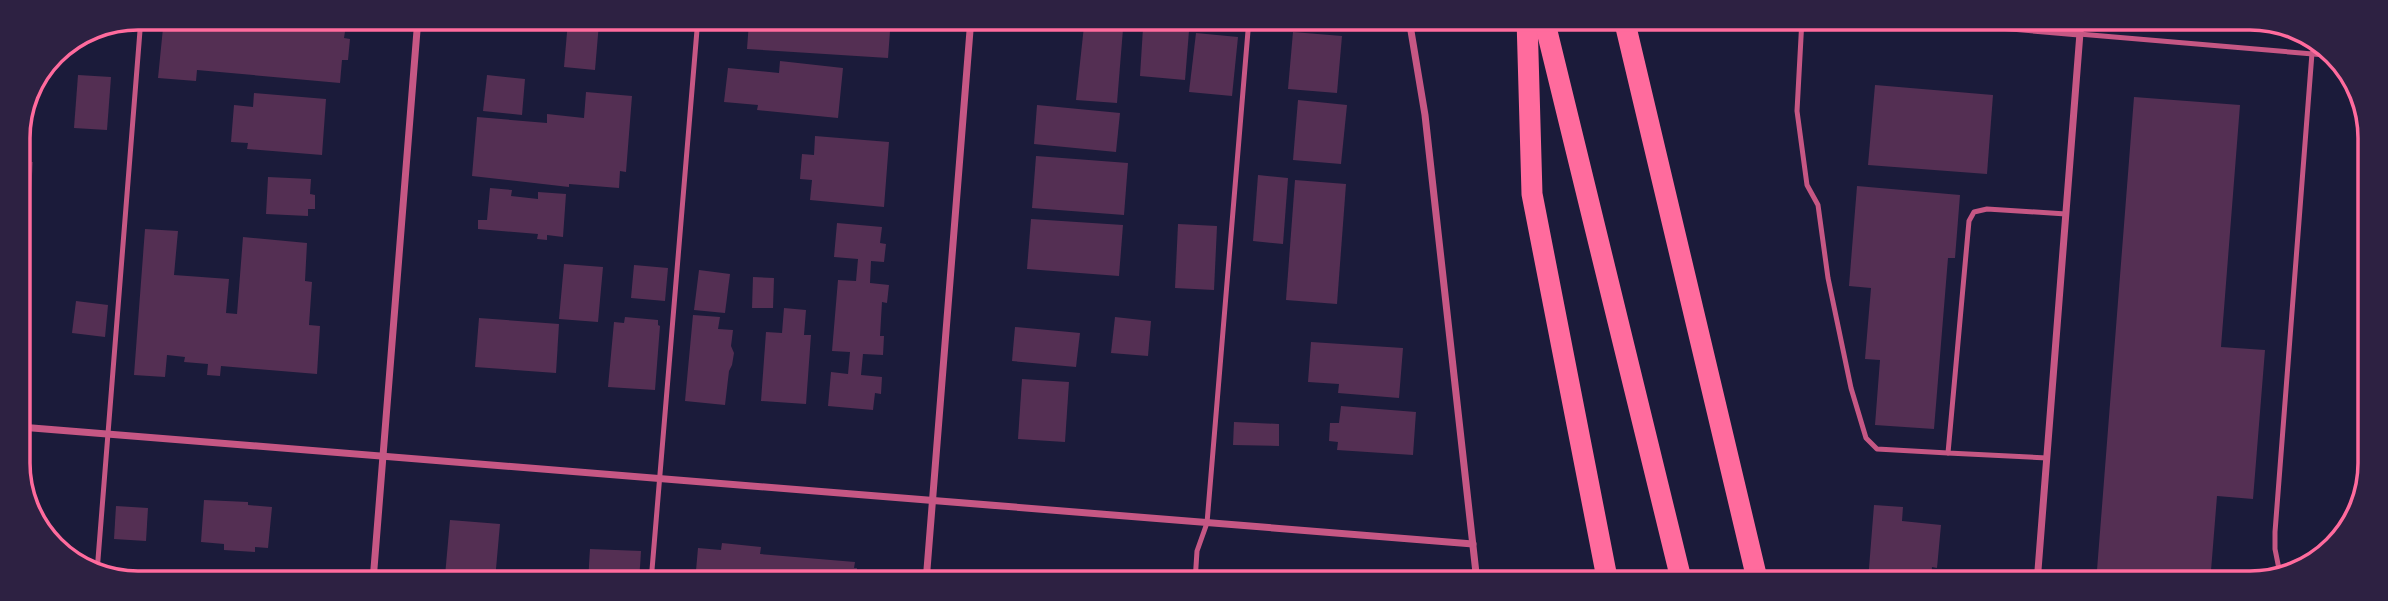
<svg xmlns="http://www.w3.org/2000/svg" width="2388" height="601" font-family="'Nunito Sans',sans-serif">
<rect width="100%" height="100%" fill="#1b1b3a"/>
<g fill="#542f53">
<polygon points="164,18 265,18 346,25 344,38 350,39 348,60 342,60 340,83 197,70 196,81 158,78"/>
<polygon points="499,18 550,18 549,29 530,28 530,22 498,20"/>
<polygon points="767,18 891,18 888,58 747,49 749,22 767,23"/>
<polygon points="568,21 599,23 595,70 564,67"/>
<polygon points="1084,26 1123,29 1117,103 1076,100"/>
<polygon points="1143,28 1189,31 1185,80 1140,76"/>
<polygon points="1293,32 1342,36 1337,93 1288,89"/>
<polygon points="1196,33 1238,37 1232,96 1189,92"/>
<polygon points="780,61 843,68 838,118 757,110 758,105 724,102 728,68 779,73"/>
<polygon points="78,75 111,77 107,130 74,128"/>
<polygon points="487,75 525,79 522,115 483,111"/>
<polygon points="1875,85 1993,95 1987,174 1868,165"/>
<polygon points="586,92 632,96 626,172 620,171 619,188 569,184 569,187 472,176 477,117 547,123 547,114 584,118"/>
<polygon points="254,93 326,99 322,155 247,149 248,143 231,142 234,105 253,107"/>
<polygon points="2134,97 2240,105 2221,347 2265,350 2253,499 2217,496 2210,583 2096,583"/>
<polygon points="1298,100 1347,105 1341,164 1293,160"/>
<polygon points="1037,105 1120,113 1116,152 1034,144"/>
<polygon points="815,136 889,142 884,207 810,200 812,180 800,179 802,154 814,155"/>
<polygon points="1036,156 1128,163 1124,215 1032,208"/>
<polygon points="18,161 33,162 31,190 18,189"/>
<polygon points="1258,175 1288,178 1283,244 1253,241"/>
<polygon points="268,177 311,179 310,194 315,195 315,209 308,209 308,216 266,214"/>
<polygon points="1295,180 1346,184 1337,304 1286,300"/>
<polygon points="1857,186 1960,195 1955,258 1948,258 1934,429 1875,425 1880,360 1865,359 1871,288 1849,286"/>
<polygon points="490,188 512,190 511,196 538,199 538,192 566,194 563,237 547,235 547,240 537,239 538,234 478,229 478,220 487,220"/>
<polygon points="1031,219 1123,225 1119,276 1027,269"/>
<polygon points="18,223 27,223 22,280 19,280"/>
<polygon points="837,223 882,227 880,243 886,244 884,262 871,261 870,283 889,285 887,303 882,302 880,336 884,336 883,355 863,354 861,375 882,377 881,394 875,393 873,410 828,406 831,372 848,374 850,352 832,351 838,280 856,281 858,259 834,257"/>
<polygon points="1178,224 1217,226 1214,290 1175,288"/>
<polygon points="145,229 178,231 174,275 229,279 226,313 237,314 243,237 307,243 305,281 312,282 309,325 320,326 317,374 221,366 220,376 207,375 208,364 184,362 185,357 167,355 165,377 134,375"/>
<polygon points="564,264 603,267 598,322 559,319"/>
<polygon points="634,265 668,268 665,301 631,298"/>
<polygon points="699,270 730,274 725,313 694,310"/>
<polygon points="753,277 774,278 773,308 752,308"/>
<polygon points="76,301 108,305 105,337 72,333"/>
<polygon points="784,308 806,310 804,335 811,335 806,404 761,401 766,332 782,333"/>
<polygon points="693,315 720,317 718,329 733,330 731,346 734,353 732,365 729,371 725,405 685,401"/>
<polygon points="625,317 658,320 658,325 660,326 655,390 608,387 614,322 624,323"/>
<polygon points="1115,317 1151,321 1148,356 1111,353"/>
<polygon points="479,318 559,324 556,373 475,367"/>
<polygon points="1015,327 1080,333 1076,367 1012,361"/>
<polygon points="1311,342 1403,348 1399,398 1338,393 1339,384 1308,382"/>
<polygon points="1022,379 1069,382 1065,442 1018,439"/>
<polygon points="1341,406 1416,412 1413,455 1337,450 1338,442 1329,441 1330,423 1339,423"/>
<polygon points="1234,422 1279,424 1279,446 1233,445"/>
<polygon points="204,500 248,502 248,505 272,507 268,548 255,547 255,552 224,550 224,544 201,542"/>
<polygon points="1874,505 1903,507 1902,521 1941,525 1937,568 1932,567 1931,583 1868,581"/>
<polygon points="116,506 148,508 146,541 114,539"/>
<polygon points="450,520 500,524 495,580 445,576"/>
<polygon points="722,543 761,547 760,554 855,562 854,568 857,568 856,582 695,582 698,548 721,550"/>
<polygon points="590,549 641,551 639,582 588,582"/>
<polygon points="216,575 274,579 274,581 216,581"/>
</g>
<g fill="none" stroke-linecap="round" stroke-linejoin="round">
<g stroke="#c65784" stroke-width="5">
<polyline points="1802,19 1797,111 1807,185 1818,205 1828,278 1851,388 1866,438 1877,449 1948,453"/>
<polyline points="2079,34 2337,56"/>
<polyline points="2047,458 1948,453 1969,221 1974,212 1987,209 2066,214"/>
<polyline points="97,572 141,18"/>
<polyline points="2280,574 2275,549 2275,532 2312,53"/>
<polyline points="651,582 698,18"/>
<polyline points="1195,582 1197,551 1207,523 1249,19"/>
</g>
<g stroke="#c65784" stroke-width="7">
<polyline points="1409,19 1425,115 1477,582"/>
<polyline points="1906,19 2079,34"/>
<polyline points="20,427 1473,544"/>
<polyline points="373,581 418,18"/>
<polyline points="926,582 971,18"/>
<polyline points="2037,583 2081,20"/>
</g>
<g stroke="#ff6b9d" stroke-width="21">
<polyline points="1527,19 1532,194 1608,583"/>
<polyline points="1544,19 1682,583"/>
<polyline points="1624,19 1758,583"/>
</g>
</g>
<path d="M0 0H2388V601H0ZM138 30H2250A108 108 0 0 1 2358 138V463A108 108 0 0 1 2250 571H138A108 108 0 0 1 30 463V138A108 108 0 0 1 138 30Z" fill="#2d2142" fill-rule="evenodd"/>
<path fill="none" stroke="#ff6b9d" stroke-width="3.5" d="M138 30H2250A108 108 0 0 1 2358 138V463A108 108 0 0 1 2250 571H138A108 108 0 0 1 30 463V138A108 108 0 0 1 138 30Z"/>
</svg>
